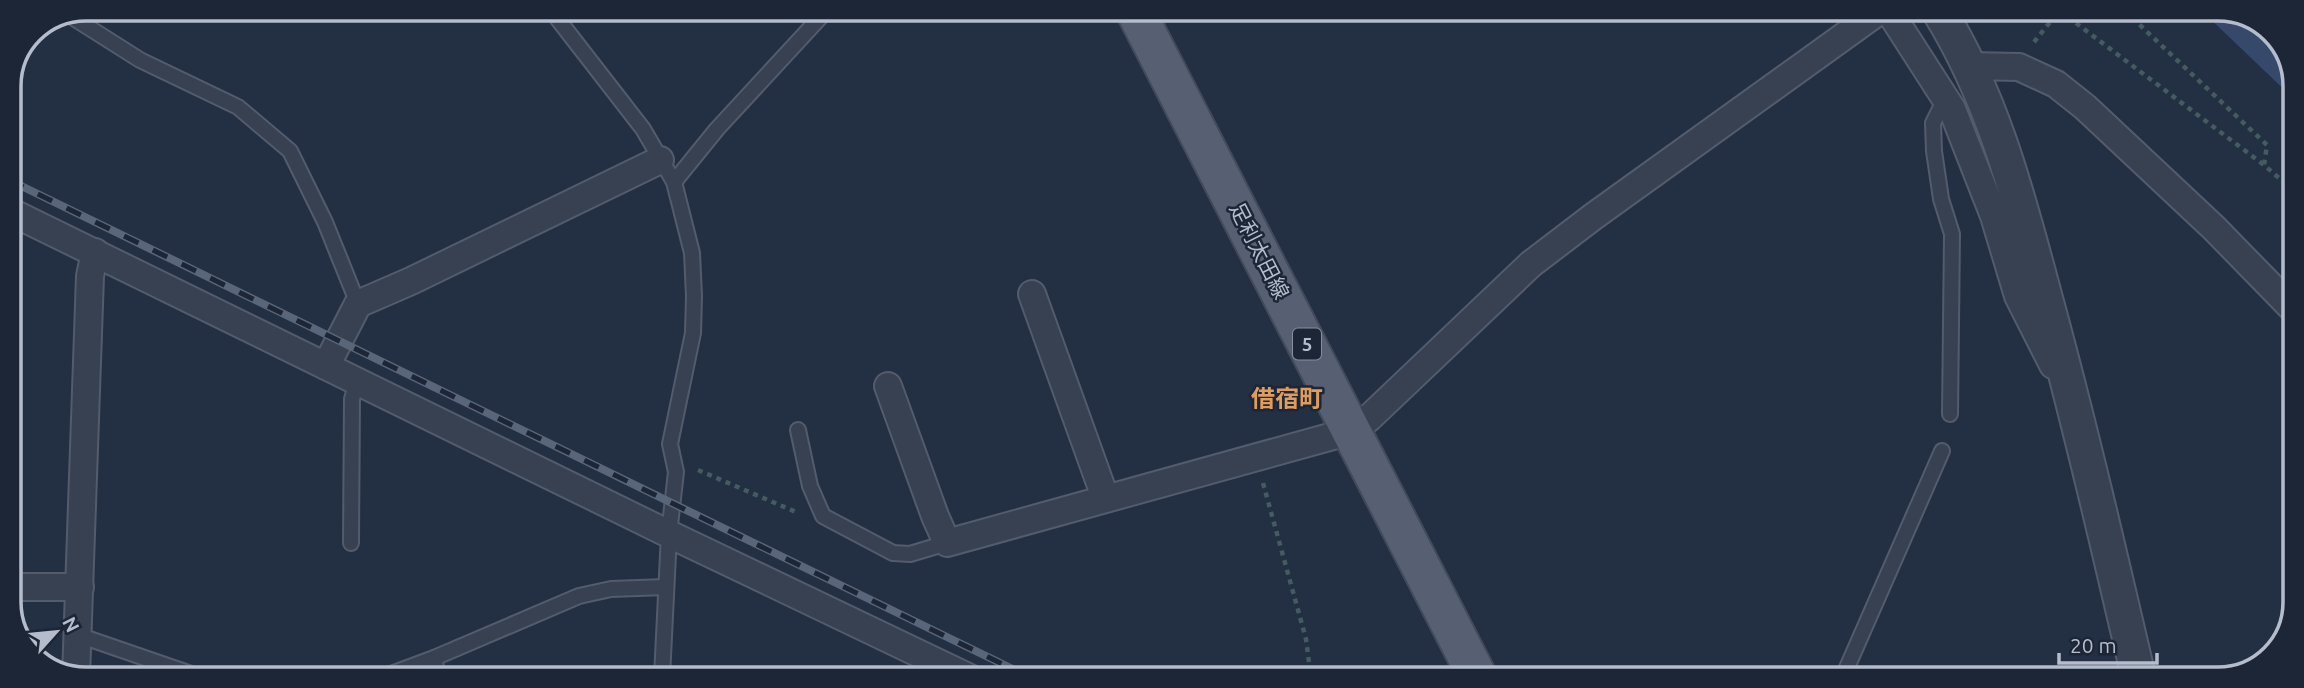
<svg xmlns="http://www.w3.org/2000/svg" width="2304" height="688" font-family="Ubuntu,'Noto Sans JP',sans-serif">
<rect width="100%" height="100%" fill="#232f43"/>
<polygon fill="#36496b" points="2202,11 2239,11 2279,39 2295,80 2295,100"/>
<g fill="none" stroke-linecap="round" stroke-linejoin="round">
<defs>
<g id="service">
<polyline points="550,9 643,129 674,182 692,253 694,296 693,333 670,444 676,472 669,534 662,677"/>
<polyline points="69,15 140,60 238,107 290,151 325,222 358,304"/>
<polyline points="1945,99 1933,123 1934,151 1941,199 1952,234 1950,414"/>
<polyline points="674,182 717,129 827,10"/>
<polyline points="798,430 810,486 823,516 893,553 910,554 947,543"/>
<polyline points="351,543 352,399 357,381"/>
<polyline points="78,635 200,677"/>
<polyline points="434,658 438,677"/>
<polyline points="383,677 434,658 579,596 611,589 666,587"/>
<polyline points="1842,679 1942,451"/>
</g>
<g id="minor">
<polyline points="1889,11 1952,109 1994,216 2018,296 2053,365"/>
<polyline points="1969,66 2019,67 2056,84 2085,107 2214,228 2294,310"/>
<polyline points="9,211 669,534 970,678"/>
<polyline points="1032,294 1105,497"/>
<polyline points="326,366 358,304 411,281 660,160"/>
<polyline points="888,386 935,516 947,543 1351,431 1369,418 1531,264 1594,216 1879,11"/>
<polyline points="9,587 80,587"/>
<polyline points="76,677 90,276 95,252"/>
</g>
<path id="tertiary" d="M 1939,11 C 1993,98 2018,196 2044,293 C 2079,421 2109,550 2139,679"/>
<polyline id="primary" points="1135,10 1478,678"/>
</defs>
<use href="#service" stroke="#535c6c" stroke-width="18"/>
<use href="#minor" stroke="#535c6c" stroke-width="30"/>
<use href="#tertiary" stroke="#535c6c" stroke-width="37"/>
<use href="#primary" stroke="#424a5b" stroke-width="42"/>
<g stroke="#445b60" stroke-width="4.5" stroke-dasharray="5 5" stroke-linecap="butt">
<polyline points="2060,11 2264,165 2295,192"/>
<polyline points="2125,11 2267,145 2264,165"/>
<polyline points="2034,42 2059,11"/>
<polyline points="698,470 796,512"/>
<polyline points="1263,483 1306,639 1311,678"/>
</g>
<use href="#service" stroke="#384152" stroke-width="14"/>
<use href="#minor" stroke="#384152" stroke-width="26"/>
<use href="#tertiary" stroke="#384152" stroke-width="33"/>
<use href="#primary" stroke="#566072" stroke-width="38"/>
<defs>
<polyline id="rail" points="9,180 1031,678"/>
</defs>
<use href="#rail" stroke="#596579" stroke-width="8"/>
<use href="#rail" stroke="#1c2637" stroke-width="5" stroke-dasharray="16" stroke-linecap="butt"/>
</g>
<g text-anchor="middle" stroke-width="5" stroke-linejoin="round" paint-order="stroke">
<rect fill="#1c2637" stroke="#878f9f" stroke-width="2" x="1293" y="328.5" width="28" height="31" rx="5"/>
<g font-size="19" font-weight="bold" fill="#b5bccc">
<text x="1307" y="351">5</text>
</g>
<g font-size="21" fill="#b5bccc" stroke="#1c2637">
<text transform="translate(1259 251) rotate(63)" y="7">足利太田線</text>
</g>
<g font-size="24" font-weight="bold" fill="#df9d5d" stroke="#1c2637">
<text x="1287" y="407">借宿町</text>
</g>
</g>
<path d="M0 0H2304V688H0ZM86 21H2218A65 65 0 0 1 2283 86V602A65 65 0 0 1 2218 667H86A65 65 0 0 1 21 602V86A65 65 0 0 1 86 21Z" fill="#1c2637" fill-rule="evenodd"/>
<path fill="none" stroke="#b5bccc" stroke-width="3.5" d="M86 21H2218A65 65 0 0 1 2283 86V602A65 65 0 0 1 2218 667H86A65 65 0 0 1 21 602V86A65 65 0 0 1 86 21Z"/>
<g transform="translate(56 632) rotate(63)" stroke="#1c2637" stroke-width="5" paint-order="stroke">
<path d="M0-5L12 26L0 18L-12 26Z" fill="#b5bccc"/>
<text y="-10" font-size="19" font-weight="bold" text-anchor="middle" fill="#b5bccc">N</text>
</g>
<path d="M2059 653v10h98v-10" fill="none" stroke="#b5bccc" stroke-width="3.5"/>
<text x="2070" y="653" font-size="21" fill="#b5bccc" stroke="#1c2637" stroke-width="5" paint-order="stroke">20 m</text>
</svg>
